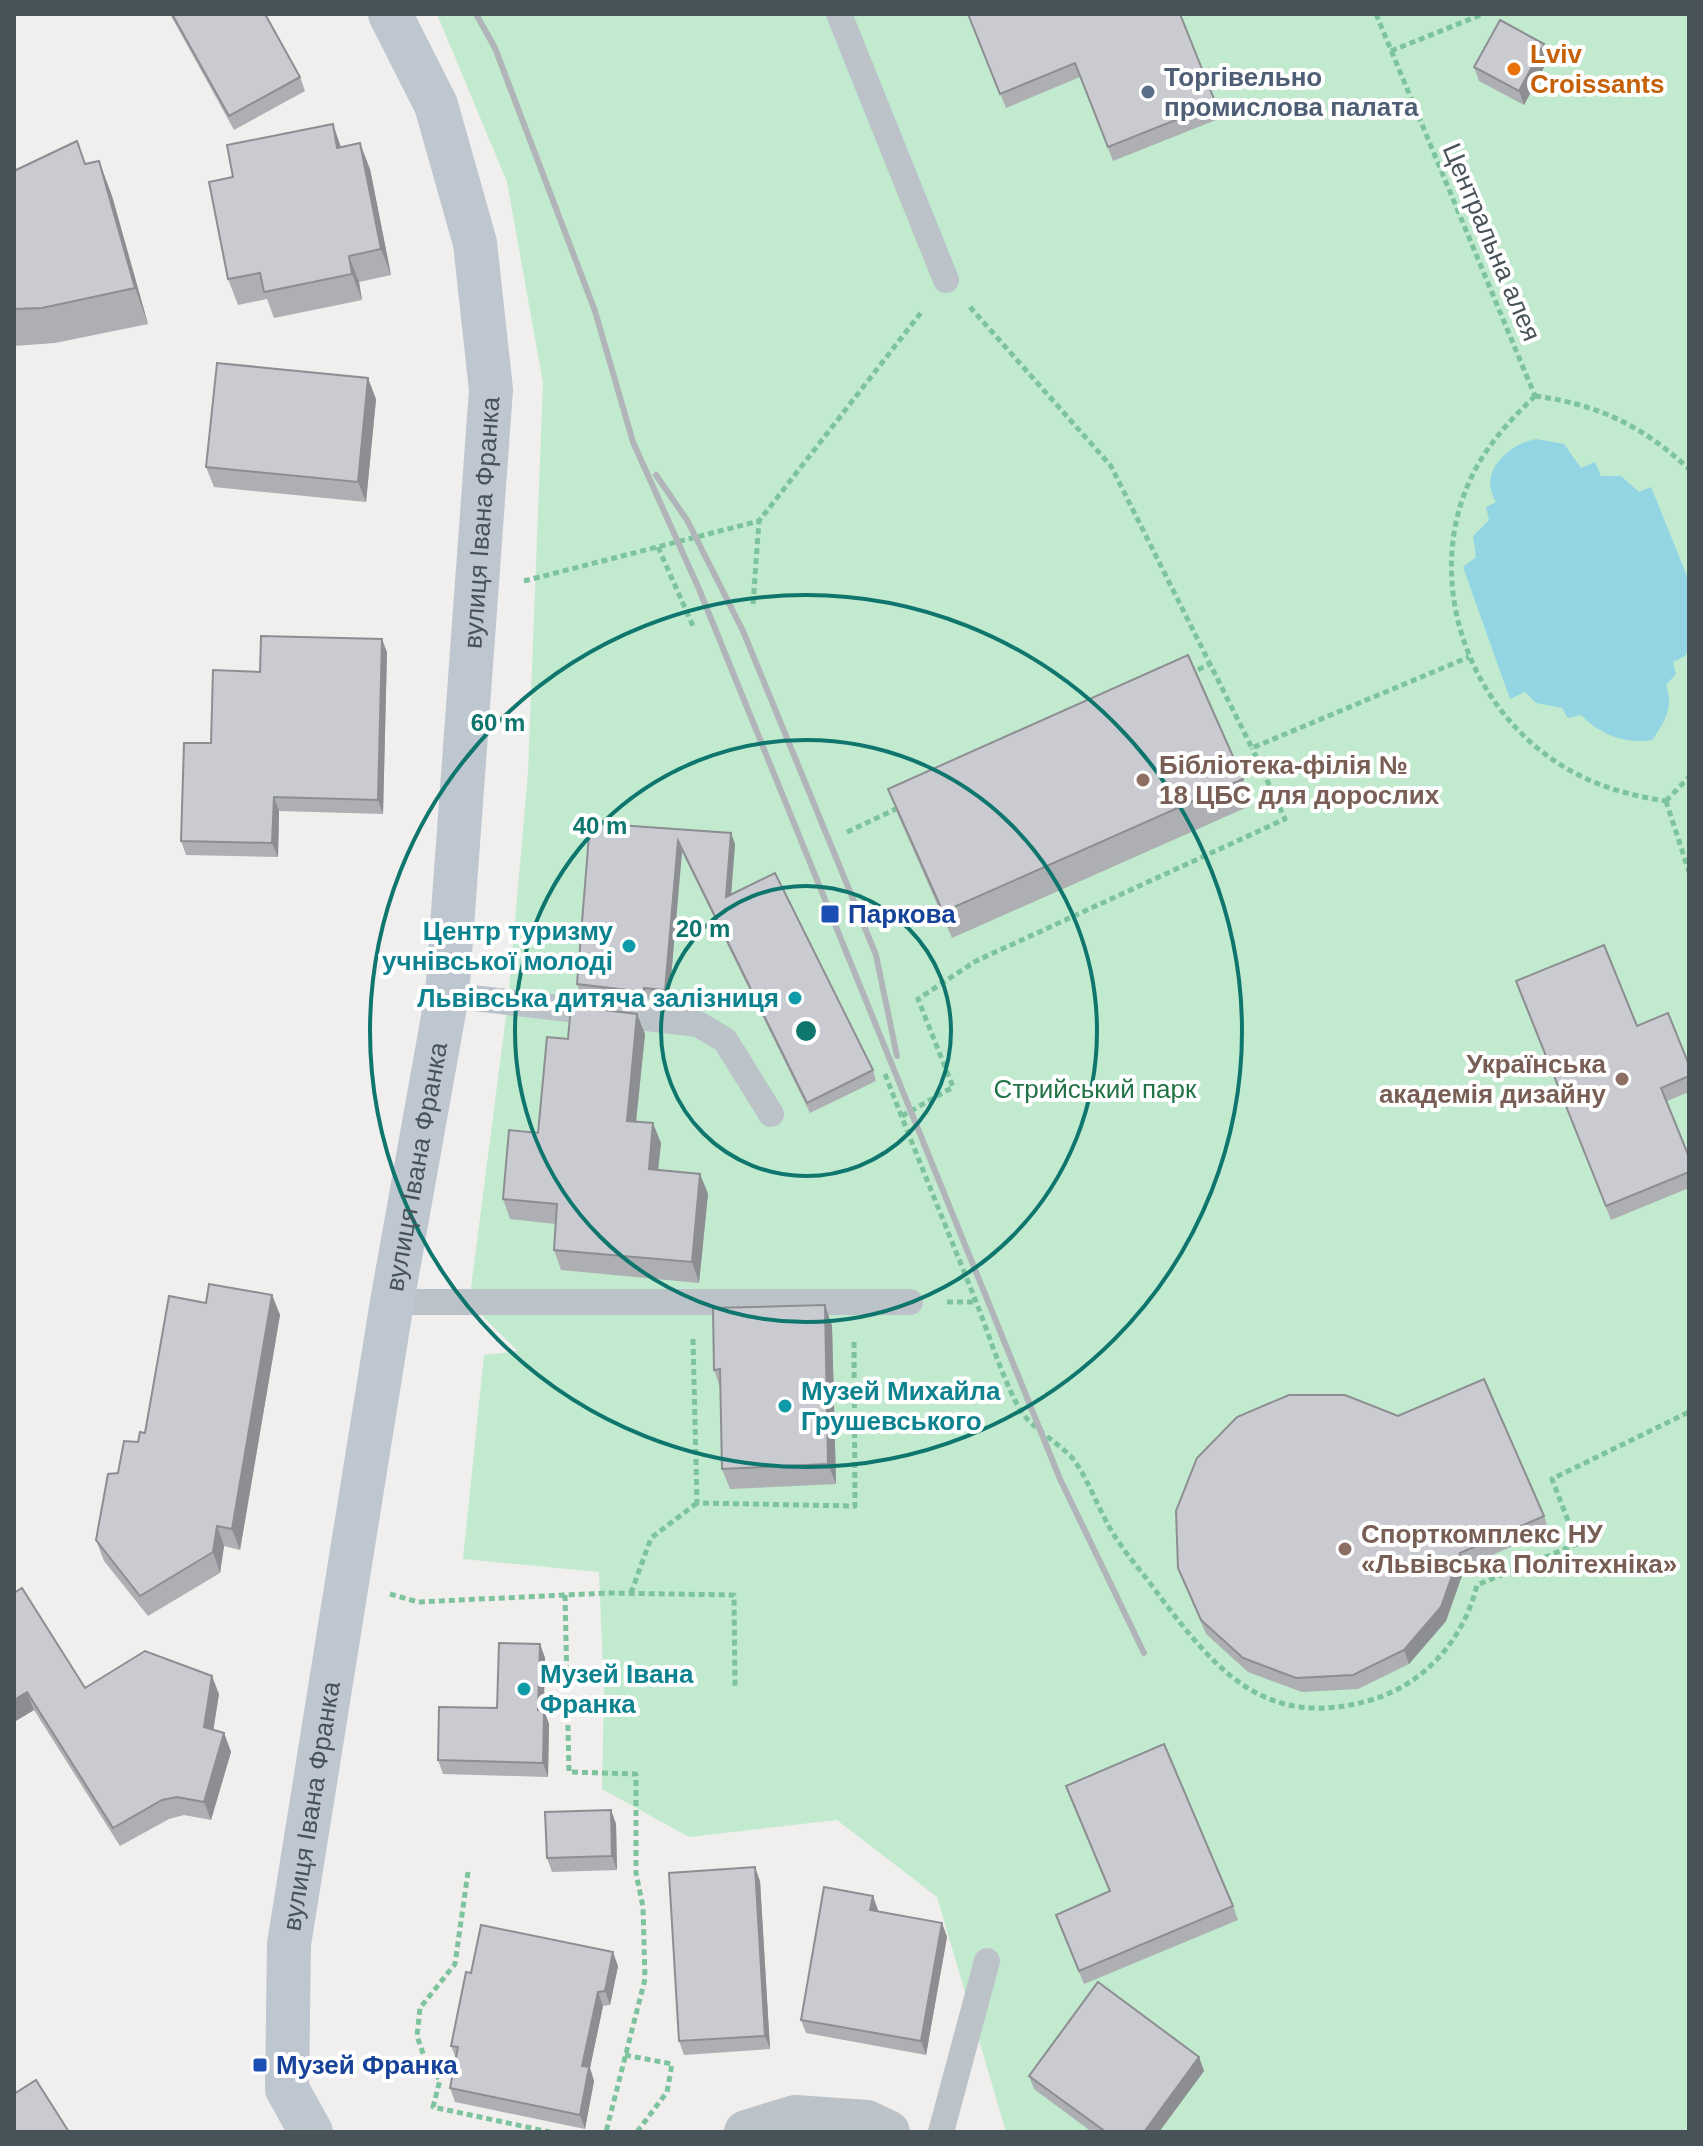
<svg xmlns="http://www.w3.org/2000/svg" width="1703" height="2146" font-family="Arial,sans-serif">
<rect width="100%" height="100%" fill="#f1eeee"/>
<polygon fill="#c1eacf" points="437,14 1689,14 1689,2132 1006,2132 937,1897 837,1820 689,1837 602,1789 604,1694 599,1572 463,1559 484,1355 518,1351 469,1303 508,1001 528,773 543,383 507,182"/>
<path fill="#93d5e2" d="M 1536,439 L 1564,444 L 1581,468 L 1595,462 L 1601,476 L 1621,476 L 1639,492 L 1651,487 L 1689,581 L 1689,648 L 1685,656 L 1673,662 L 1676,674 L 1666,685 C 1674,707 1665,722 1652,740 C 1625,744 1600,735 1581,715 L 1568,718 L 1562,708 L 1536,703 L 1525,692 L 1510,699 L 1463,567 L 1476,557 L 1473,536 L 1489,520 L 1486,507 L 1496,502 C 1477,472 1509,444 1536,439 Z"/>
<g fill="none" stroke-linecap="round" stroke-linejoin="round">
<g stroke="#7dc49e" stroke-width="5" stroke-dasharray="6 4" stroke-linecap="butt">
<polyline points="1376,14 1535,396"/>
<polyline points="1391,51 1483,14"/>
<polyline points="970,307 1111,466 1252,748 1469,657"/>
<path d="M 1535,396 C 1510,420 1486,446 1471,478 C 1421,584 1471,717 1573,772 C 1602,788 1633,796 1666,801"/>
<path d="M 1535,396 C 1597,404 1643,426 1689,469"/>
<polyline points="658,547 693,626"/>
<polyline points="524,581 759,521 923,310"/>
<polyline points="753,604 759,521"/>
<polyline points="1189,674 1212,663"/>
<polyline points="1666,801 1689,872"/>
<polyline points="1666,801 1689,777"/>
<polyline points="847,832 900,807"/>
<path d="M 885,1074 C 914,1149 945,1224 975,1299 C 989,1334 1000,1372 1018,1406 C 1029,1428 1058,1441 1074,1460 C 1089,1481 1098,1508 1111,1530 C 1125,1554 1145,1575 1161,1598 C 1218,1673 1267,1730 1371,1700 C 1425,1684 1464,1639 1477,1585 L 1577,1544 L 1552,1479 L 1689,1412"/>
<polyline points="902,1116 953,1087 918,999 976,961 1285,819 1252,748"/>
<polyline points="947,1302 976,1302"/>
<polyline points="693,1339 697,1503 855,1506 854,1339"/>
<polyline points="631,1593 651,1538 697,1503"/>
<polyline points="390,1594 418,1602 608,1593 734,1595 735,1686"/>
<polyline points="565,1595 569,1772 636,1774 636,1873 643,1907 645,1979 606,2132"/>
<polyline points="468,1872 455,1964 420,2008 417,2036 426,2062 440,2080 433,2107 550,2132"/>
<polyline points="625,2055 672,2064 667,2092 637,2132"/>
</g>
<g stroke="#bbc3c9" stroke-width="26">
<polyline points="839,14 946,280"/>
<polyline points="447,995 698,1024 725,1040 771,1114"/>
<polyline points="392,1302 910,1302"/>
<polyline points="941,2132 987,1961"/>
</g>
<polyline stroke="#bbc3c9" stroke-width="44" points="746,2132 795,2117 867,2122 888,2132"/>
<path stroke="#bec7d0" stroke-width="44" id="s1" d="M 311,2132 L 287,2089 L 289,1944 L 392,1302 L 447,995 L 491,390 L 475,243 L 436,105 L 390,14"/>
<g stroke="#b1b4b8" stroke-width="6">
<polyline points="476,14 495,48 595,311 633,442 699,589 1060,1479 1144,1653"/>
<polyline points="656,475 687,520 743,631 876,955 897,1056"/>
</g>
</g>
<g fill="#adafb3">
<polygon points="170,14 265,14 300,77 305,91 234,130"/>
<polygon points="968,14 1180,14 1221,118 1113,161 1080,77 1006,108"/>
<polygon points="1549,58 1524,105 1479,81 1474,67"/>
<polygon points="342,147 370,169 391,275 359,282 362,300 274,318 267,299 238,305 228,279 233,177"/>
<polygon points="99,161 112,196 148,324 55,343 14,346 14,171 85,164"/>
<polygon points="376,399 366,502 214,487 206,467"/>
<polygon points="387,652 383,814 279,811 278,857 186,855 181,841 211,743 260,672"/>
<polygon points="1243,779 1252,805 952,938 898,815 888,789"/>
<polygon points="590,823 735,844 731,895 873,1070 876,1081 810,1113 682,852 669,1000 648,999 648,1002 581,994 577,984"/>
<polygon points="1521,995 1637,1026 1689,1065 1689,1092 1667,1101 1689,1157 1689,1188 1611,1220"/>
<polygon points="637,1014 645,1034 636,1122 661,1143 658,1170 700,1174 708,1194 699,1283 561,1270 554,1250 556,1224 510,1219 503,1199 538,1133 568,1039"/>
<polygon points="272,1295 280,1315 240,1550 224,1546 220,1573 148,1616 104,1561 96,1540 118,1473 145,1433 206,1303"/>
<polygon points="825,1305 832,1326 836,1484 730,1489 722,1469 720,1387 714,1370"/>
<polygon points="1544,1516 1549,1530 1465,1567 1446,1621 1409,1664 1358,1689 1302,1692 1248,1672 1206,1634 1178,1568"/>
<polygon points="14,1593 85,1688 219,1694 213,1730 224,1733 231,1752 211,1820 184,1815 169,1819 120,1846 34,1710 14,1722"/>
<polygon points="540,1644 545,1658 544,1710 549,1724 548,1777 443,1774 438,1760 497,1708"/>
<polygon points="1066,1786 1233,1906 1238,1920 1084,1984 1061,1929 1110,1892"/>
<polygon points="611,1810 616,1824 617,1870 552,1872 547,1858"/>
<polygon points="760,1881 770,2049 684,2055 679,2041"/>
<polygon points="873,1896 878,1912 942,1923 947,1937 926,2055 806,2033 801,2020"/>
<polygon points="618,1966 610,2005 603,2006 590,2068 594,2081 585,2129 455,2102 450,2088 456,2058 451,2046"/>
<polygon points="1199,2057 1204,2071 1159,2132 1092,2132 1034,2089 1029,2076"/>
</g>
<g fill="#8d8e92">
<polygon points="1544,44 1549,58 1524,105 1519,91"/>
<polygon points="333,124 342,150 337,148"/>
<polygon points="360,143 370,169 391,275 381,249"/>
<polygon points="99,161 112,196 148,324 135,288"/>
<polygon points="349,256 359,282 362,300 352,274"/>
<polygon points="368,378 376,399 366,502 358,482"/>
<polygon points="382,639 387,652 383,814 378,800"/>
<polygon points="274,797 279,811 278,857 272,843"/>
<polygon points="731,833 735,844 730,908 726,897"/>
<polygon points="678,841 682,852 669,1000 665,990"/>
<polygon points="637,1014 645,1034 634,1141 627,1121"/>
<polygon points="653,1123 661,1143 656,1189 649,1169"/>
<polygon points="700,1174 708,1194 699,1283 692,1262"/>
<polygon points="272,1295 280,1315 240,1550 232,1529"/>
<polygon points="825,1305 832,1326 836,1484 828,1464"/>
<polygon points="217,1526 224,1546 220,1573 213,1552"/>
<polygon points="1460,1553 1465,1567 1446,1621 1409,1664 1404,1650"/>
<polygon points="540,1644 545,1658 543,1724 538,1710"/>
<polygon points="212,1676 219,1694 211,1745 204,1727"/>
<polygon points="27,1692 34,1710 14,1722 14,1700"/>
<polygon points="544,1710 549,1724 548,1777 543,1763"/>
<polygon points="224,1733 231,1752 211,1820 204,1802"/>
<polygon points="611,1810 616,1824 617,1870 612,1856"/>
<polygon points="755,1867 760,1881 770,2049 765,2036"/>
<polygon points="873,1896 878,1910 875,1924 870,1910"/>
<polygon points="942,1923 947,1937 926,2055 921,2041"/>
<polygon points="613,1952 618,1966 610,2005 605,1991"/>
<polygon points="598,1992 603,2006 590,2068 594,2081 585,2129 580,2115 582,2066"/>
<polygon points="1199,2057 1204,2071 1159,2132 1144,2132"/>
</g>
<g fill="#c9cbd0" stroke="#8d8e92" stroke-width="2">
<polygon points="172,14 265,14 300,77 229,116"/>
<polygon points="968,14 1180,14 1216,104 1108,147 1075,63 1000,94"/>
<polygon points="1500,20 1544,44 1519,91 1474,67"/>
<polygon points="333,124 337,148 360,143 381,249 349,256 352,274 264,292 260,273 228,279 209,182 233,177 227,145"/>
<polygon points="77,141 85,164 99,161 135,288 42,308 14,309 14,171"/>
<polygon points="217,363 368,378 358,482 206,467"/>
<polygon points="261,636 382,639 378,800 274,797 272,843 181,841 184,743 211,743 213,670 260,672"/>
<polygon points="1188,655 1243,779 943,912 888,789"/>
<polygon points="590,823 731,833 726,897 775,873 873,1070 807,1103 678,841 665,990 644,988 644,992 577,984"/>
<polygon points="1604,945 1637,1026 1668,1013 1689,1065 1689,1076 1661,1088 1689,1157 1689,1172 1606,1206 1516,981"/>
<polygon points="571,1006 637,1014 627,1121 653,1123 649,1169 700,1174 692,1262 554,1250 557,1204 503,1199 509,1130 538,1133 547,1037 568,1039"/>
<polygon points="209,1284 272,1295 232,1529 217,1526 213,1552 140,1596 96,1540 108,1474 118,1473 124,1441 138,1442 140,1432 145,1433 169,1296 206,1303"/>
<polygon points="825,1305 828,1464 722,1469 720,1369 714,1370 713,1308"/>
<polygon points="1484,1379 1544,1516 1460,1553 1441,1607 1404,1650 1353,1675 1296,1678 1243,1658 1201,1620 1178,1568 1176,1511 1197,1458 1237,1417 1289,1395 1345,1395 1398,1416"/>
<polygon points="22,1588 85,1688 145,1651 212,1676 204,1727 224,1733 204,1802 177,1797 162,1800 113,1828 27,1692 14,1700 14,1593"/>
<polygon points="499,1643 540,1644 538,1710 544,1710 543,1763 438,1760 439,1707 497,1708"/>
<polygon points="1164,1744 1233,1906 1079,1971 1056,1915 1110,1891 1066,1786"/>
<polygon points="611,1810 612,1856 547,1858 545,1812"/>
<polygon points="755,1867 765,2036 679,2041 669,1873"/>
<polygon points="824,1887 873,1896 870,1910 942,1923 921,2041 801,2020"/>
<polygon points="481,1925 613,1952 605,1991 598,1992 582,2066 589,2067 580,2115 450,2088 458,2047 451,2046 466,1972 471,1973"/>
<polygon points="1098,1982 1199,2057 1144,2132 1106,2132 1029,2076"/>
<polygon points="36,2080 69,2132 14,2132 14,2094"/>
</g>
<g fill="none" stroke="#0f766e" stroke-width="4">
<circle cx="806" cy="1031" r="145"/>
<circle cx="806" cy="1031" r="291"/>
<circle cx="806" cy="1031" r="436"/>
</g>
<circle fill="#e8710a" stroke="#fff" stroke-width="3" cx="1514" cy="69" r="8"/>
<circle fill="#5c6f8a" stroke="#fff" stroke-width="3" cx="1148" cy="92" r="8"/>
<g fill="#8d6e63" stroke="#fff" stroke-width="3">
<circle cx="1143" cy="780" r="8"/>
<circle cx="1622" cy="1079" r="8"/>
<circle cx="1345" cy="1549" r="8"/>
</g>
<g fill="#1a4fb4" stroke="#fff" stroke-width="3">
<rect x="820" y="904" width="20" height="20" rx="4"/>
<rect x="252" y="2057" width="16" height="16" rx="4"/>
</g>
<g fill="#0f9aa8" stroke="#fff" stroke-width="3">
<circle cx="629" cy="946" r="8"/>
<circle cx="795" cy="998" r="8"/>
<circle cx="785" cy="1406" r="8"/>
<circle cx="524" cy="1689" r="8"/>
</g>
<g text-anchor="middle" stroke-width="8" stroke-linejoin="round" paint-order="stroke">
<g font-size="26" font-weight="bold" fill="#c56008" stroke="#fff" text-anchor="start">
<text x="1530" y="63">Lviv<tspan x="1530" dy="30">Croissants</tspan></text>
</g>
<g font-size="26" font-weight="bold" fill="#4e5e75" stroke="#fff" text-anchor="start">
<text x="1164" y="86">Торгівельно<tspan x="1164" dy="30">промислова палата</tspan></text>
</g>
<g font-size="26" fill="#485259" stroke="#fff">
<text transform="translate(1492 242) rotate(67)" y="9">Центральна алея</text>
<text dy="9" stroke="none"><textPath href="#s1" startOffset="1630">вулиця Івана Франка</textPath></text>
<text dy="9" stroke="none"><textPath href="#s1" startOffset="982">вулиця Івана Франка</textPath></text>
<text dy="9" stroke="none"><textPath href="#s1" startOffset="334">вулиця Івана Франка</textPath></text>
</g>
<g font-size="26" font-weight="bold" fill="#785e54" stroke="#fff" text-anchor="start">
<text x="1159" y="774">Бібліотека-філія №<tspan x="1159" dy="30">18 ЦБС для дорослих</tspan></text>
<text x="1606" y="1073" text-anchor="end">Українська<tspan x="1606" dy="30">академія дизайну</tspan></text>
<text x="1361" y="1543">Спорткомплекс НУ<tspan x="1361" dy="30">«Львівська Політехніка»</tspan></text>
</g>
<g font-size="26" font-weight="bold" fill="#164399" stroke="#fff" text-anchor="start">
<text x="848" y="923">Паркова</text>
<text x="276" y="2074">Музей Франка</text>
</g>
<g font-size="26" font-weight="bold" fill="#0d838f" stroke="#fff" text-anchor="end">
<text x="613" y="940">Центр туризму<tspan x="613" dy="30">учнівської молоді</tspan></text>
<text x="779" y="1007">Львівська дитяча залізниця</text>
<text x="801" y="1400" text-anchor="start">Музей Михайла<tspan x="801" dy="30">Грушевського</tspan></text>
<text x="540" y="1683" text-anchor="start">Музей Івана<tspan x="540" dy="30">Франка</tspan></text>
</g>
<g font-size="26" fill="#217346" stroke="#fff">
<text x="1095" y="1098">Стрийський парк</text>
</g>
</g>
<circle cx="806" cy="1031" r="12" fill="#0f766e" stroke="#fff" stroke-width="4"/>
<g font-size="24" text-anchor="middle" font-weight="bold" fill="#0f766e" stroke="#fff" stroke-width="8" stroke-linejoin="round" paint-order="stroke">
<text x="498" y="731">60 m</text>
<text x="600" y="834">40 m</text>
<text x="703" y="937">20 m</text>
</g>
<rect width="1703" height="2146" fill="none" stroke="#485259" stroke-width="32"/>
</svg>
